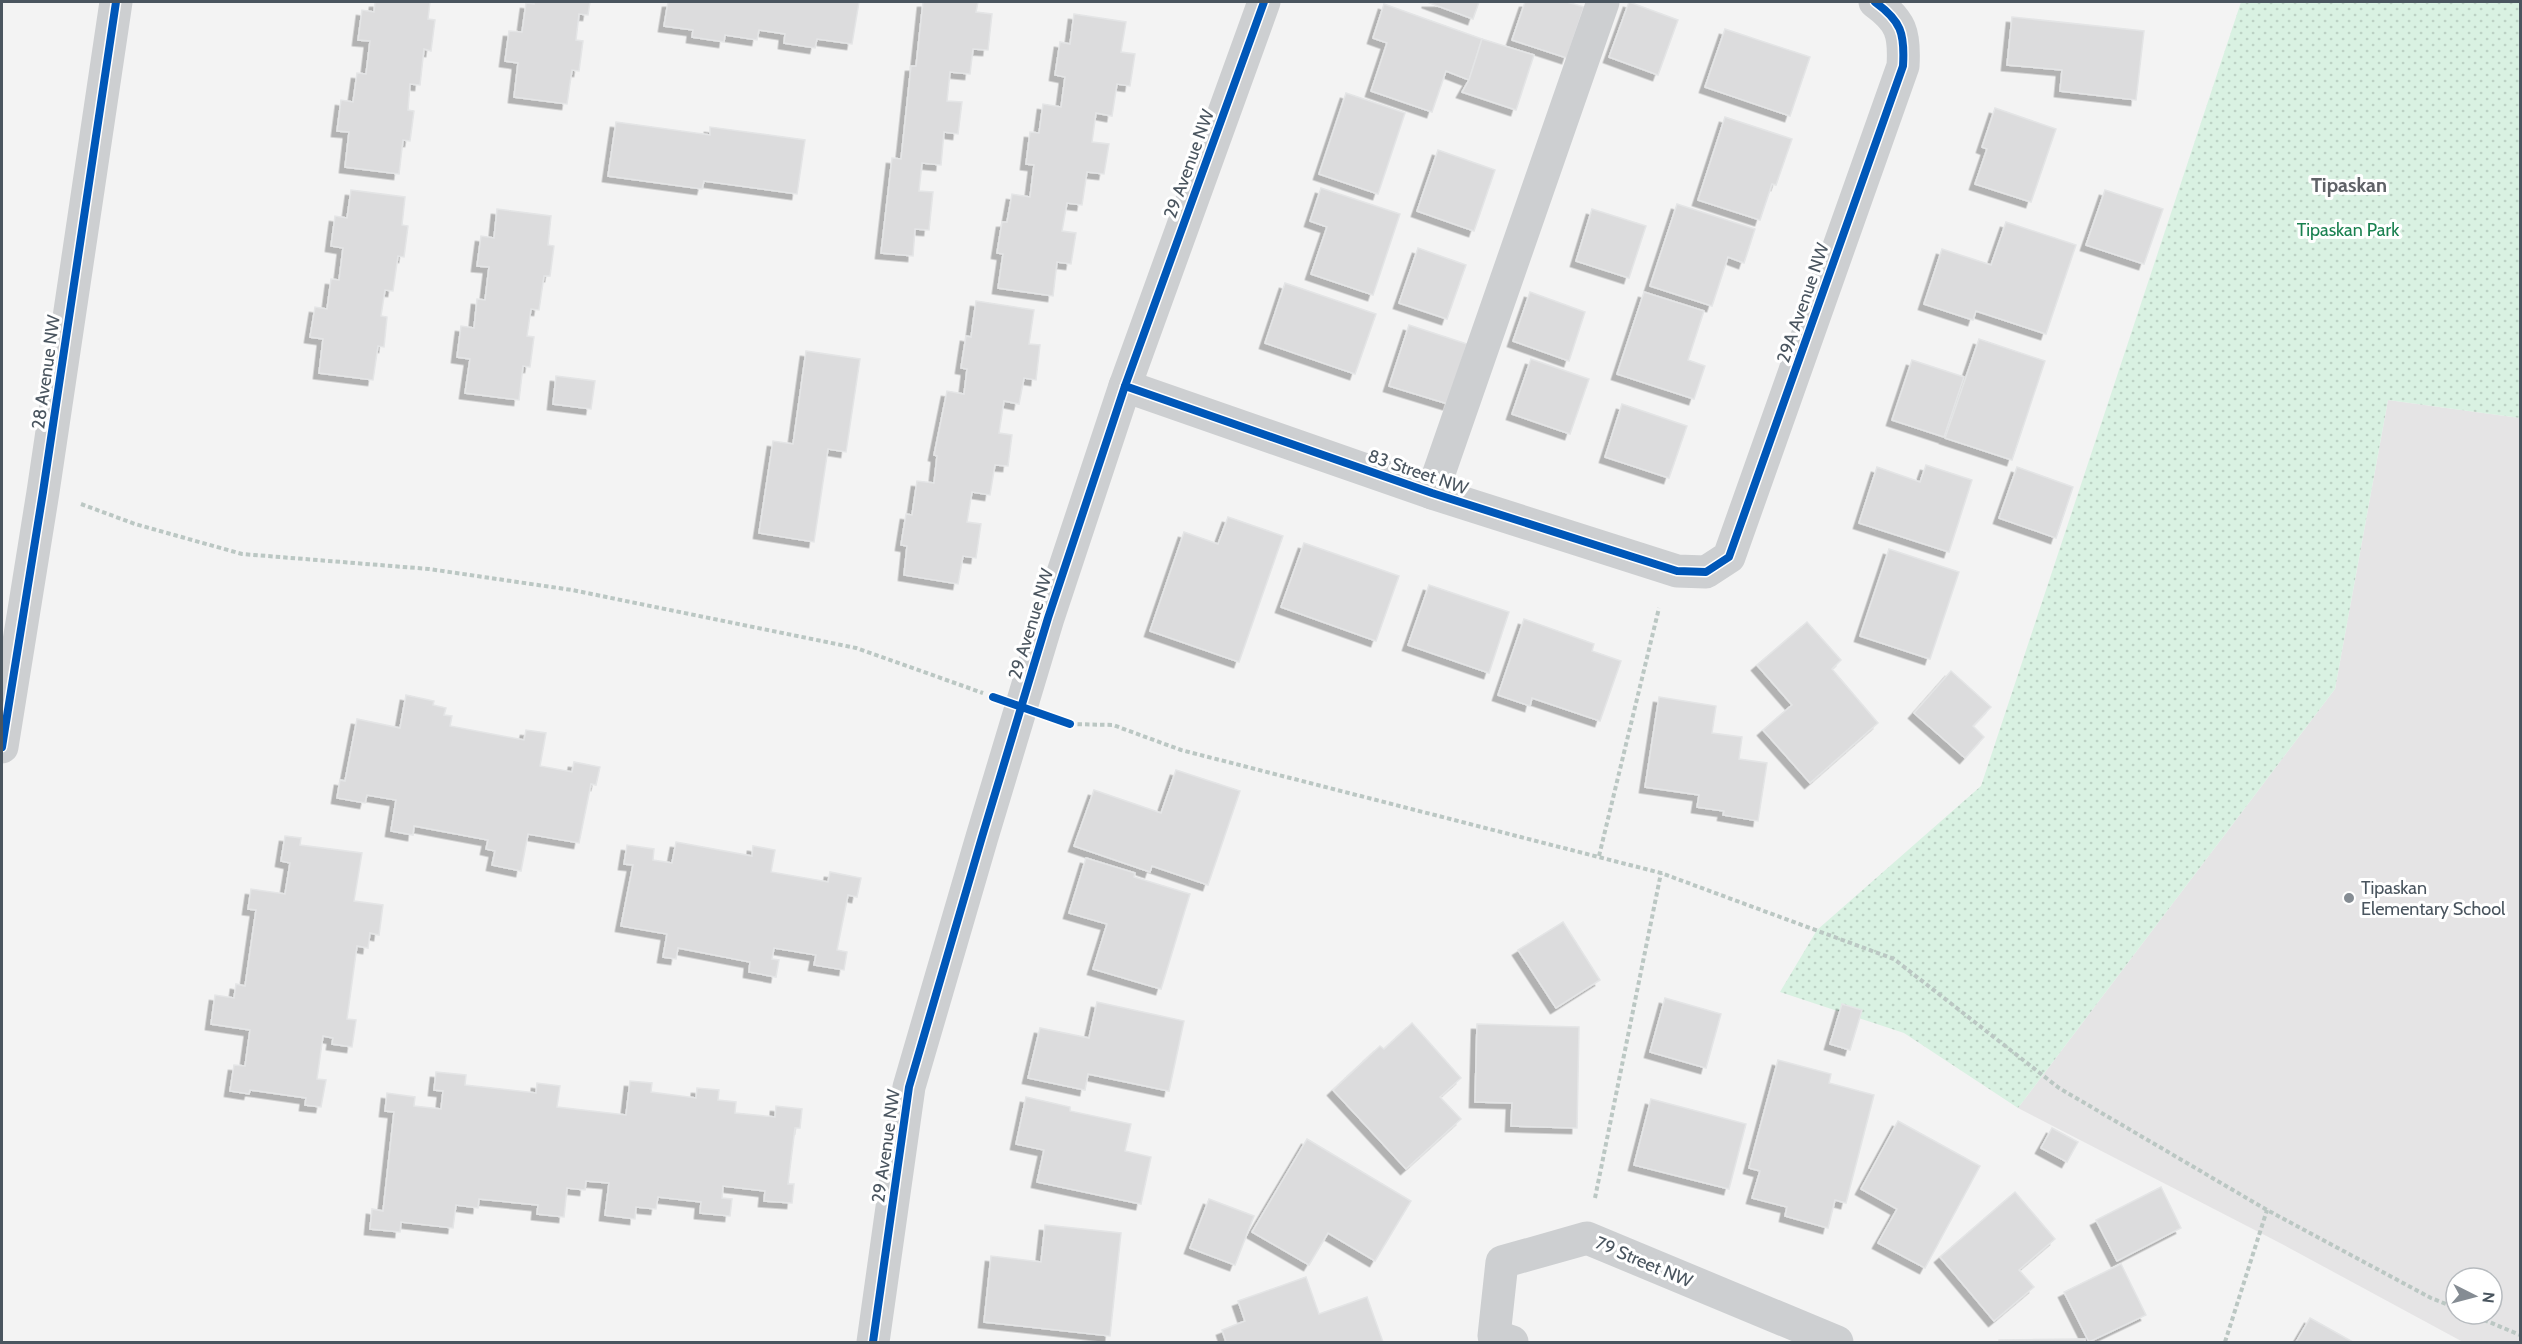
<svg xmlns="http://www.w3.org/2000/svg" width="2522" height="1344" font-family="Cabin,sans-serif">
<defs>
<pattern id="park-dots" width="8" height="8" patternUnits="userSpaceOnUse" patternTransform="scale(1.5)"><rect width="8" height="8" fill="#d9f1e2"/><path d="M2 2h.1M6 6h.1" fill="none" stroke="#bcd1c4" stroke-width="1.8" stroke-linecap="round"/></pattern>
<filter id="shadow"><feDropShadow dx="-5.5" dy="5.5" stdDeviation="0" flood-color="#0004"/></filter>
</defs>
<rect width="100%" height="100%" fill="#f3f3f3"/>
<path fill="#e5e4e5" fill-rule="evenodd" d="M 2388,400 L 2520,418 L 2520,1342 L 2463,1342 L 2280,1243 L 2018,1108 L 2335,689 ZM 2456,1278 L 2492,1278 L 2492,1314 L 2456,1314 Z"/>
<polygon fill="url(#park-dots)" points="2241,2 2520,2 2520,418 2388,400 2335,689 2018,1108 1904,1033 1780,992 1817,930 1981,786"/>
<g fill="#dcdcdd" stroke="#e4e5e6" stroke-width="1.5" filter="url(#shadow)">
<polygon points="375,2 430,2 428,19 435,20 431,51 424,49 420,85 410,84 408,110 414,111 410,141 403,140 399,174 345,167 349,132 337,131 341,100 353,102 357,73 366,74 370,41 358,40 362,10 374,12"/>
<polygon points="534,2 590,2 588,15 579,14 576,40 583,41 579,71 572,70 567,104 514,97 518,63 505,61 509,31 522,32 526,3 534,4"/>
<polygon points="668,2 859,2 852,44 817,39 815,48 784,43 785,34 759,30 757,40 725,35 724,42 692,37 693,30 664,26"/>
<polygon points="923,2 978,2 976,12 992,14 988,50 973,49 970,74 950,72 947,101 962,102 958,134 944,132 941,165 922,163 919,191 933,192 929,230 915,229 913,256 881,253 892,158 901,159 911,66 916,66"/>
<polygon points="1427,2 1479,2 1473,19"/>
<polygon points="1525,2 1567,2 1584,7 1567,58 1512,40"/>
<polygon points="1629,2 1678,20 1658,75 1609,57"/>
<polygon points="1384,4 1482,39 1469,80 1446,71 1432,112 1371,91 1387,43 1373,38"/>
<polygon points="1074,14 1126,22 1121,52 1135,54 1130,86 1117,84 1112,116 1096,113 1092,142 1109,144 1104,174 1087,172 1082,205 1067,203 1062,231 1076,233 1071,264 1057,262 1053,296 998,288 1003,254 997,253 1002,222 1007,222 1012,194 1030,197 1034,165 1026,164 1030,132 1039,133 1043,104 1061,107 1065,77 1055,75 1060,42 1070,44"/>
<polygon points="2012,17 2144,31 2136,100 2060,91 2062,70 2007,65"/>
<polygon points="1725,29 1810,57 1790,116 1705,87"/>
<polygon points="1482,39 1534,55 1516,110 1462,92 1469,80"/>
<polygon points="1346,93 1405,113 1378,194 1319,174"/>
<polygon points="1995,108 2056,129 2031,202 1975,184 1987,149 1982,147"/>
<polygon points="1725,117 1792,139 1776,185 1772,184 1760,220 1698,200"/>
<polygon points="616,122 710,135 710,127 805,140 797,194 704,181 702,189 608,176"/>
<polygon points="1438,150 1495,170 1474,231 1417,211"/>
<polygon points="1321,188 1400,214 1373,295 1311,274 1327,227 1310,221"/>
<polygon points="351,190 405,197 402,225 408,226 404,257 398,256 393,291 385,290 381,316 387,317 384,347 378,346 373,380 319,373 323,339 310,337 315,307 327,309 331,279 339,280 343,248 331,246 335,216 347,218"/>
<polygon points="2105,190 2163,209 2144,264 2086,245"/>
<polygon points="1677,204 1755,229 1744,263 1728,257 1712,306 1650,286"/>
<polygon points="497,209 551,216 548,245 554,246 550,276 544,276 539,310 531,309 527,336 534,337 530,367 523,366 519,400 465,393 470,359 457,357 461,326 474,328 477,299 485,300 489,267 477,266 481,236 494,238"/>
<polygon points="1592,209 1646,226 1629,278 1576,261"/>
<polygon points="2006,222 2076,245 2046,334 1976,311 1973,320 1924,304 1942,249 1991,265"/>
<polygon points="1418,248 1466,265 1447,319 1399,303"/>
<polygon points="1285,283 1376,314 1355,374 1265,343"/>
<polygon points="1530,292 1585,312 1569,361 1513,341"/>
<polygon points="1644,292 1704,311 1688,360 1705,366 1694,399 1617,374"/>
<polygon points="976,301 1034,310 1029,344 1040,345 1036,380 1024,378 1019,404 1004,401 999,433 1012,435 1008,466 995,465 990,495 972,492 967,522 981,524 976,558 963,556 958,584 904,575 907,546 901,545 906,514 912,515 917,481 934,483 937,456 934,455 947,391 964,394 967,369 961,368 966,336 971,337"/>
<polygon points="1409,325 1467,344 1448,404 1389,386"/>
<polygon points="1979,339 2045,361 2012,460 1945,438"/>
<polygon points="806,351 860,359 846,452 828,449 814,542 759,533 773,441 793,444"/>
<polygon points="1531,359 1589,379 1570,434 1512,414"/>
<polygon points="1912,360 1964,377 1944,437 1892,420"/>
<polygon points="556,376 595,381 591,409 553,404"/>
<polygon points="1622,404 1687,426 1669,478 1605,457"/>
<polygon points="1926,465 1972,480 1949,552 1859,523 1877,467 1920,482"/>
<polygon points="2017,467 2073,487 2056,538 1999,518"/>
<polygon points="1228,517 1283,536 1239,662 1150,631 1184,532 1218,544"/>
<polygon points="1304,543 1399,576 1376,641 1281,607"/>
<polygon points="1889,549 1959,572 1930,659 1860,636"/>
<polygon points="1429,585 1509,612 1489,673 1408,645"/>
<polygon points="1524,619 1594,644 1592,651 1621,661 1600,721 1532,698 1530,706 1498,695"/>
<polygon points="1807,622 1841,660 1832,669 1878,723 1810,783 1763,730 1792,705 1757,665"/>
<polygon points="1951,671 1991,707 1973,726 1984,737 1965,758 1914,713"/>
<polygon points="406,695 434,701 433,705 446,708 444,715 452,716 450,726 524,740 526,730 546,733 540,766 572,772 574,762 600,767 596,785 591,784 579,843 528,834 521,871 492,865 495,851 486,849 488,840 414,826 413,835 391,831 396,800 367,795 365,803 337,798 340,780 345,781 357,719 400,728"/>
<polygon points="1659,697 1716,706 1712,733 1742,737 1739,759 1767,763 1758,821 1723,815 1724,811 1697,807 1699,795 1645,787"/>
<polygon points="1176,770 1240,791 1208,885 1152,866 1150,872 1074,846 1094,790 1161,813"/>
<polygon points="285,836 301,838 300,845 362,853 354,901 383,905 379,935 370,933 368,948 357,946 347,1019 356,1020 352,1047 332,1044 333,1038 323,1036 317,1079 326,1080 321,1107 305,1105 306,1098 250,1090 249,1094 230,1091 234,1065 245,1066 250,1030 211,1024 215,995 234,998 236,984 245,986 256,910 248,909 251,889 285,894 290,863 281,861"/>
<polygon points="676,842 752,856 753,846 775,850 771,872 828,882 830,872 861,878 857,897 848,895 837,950 847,952 844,970 814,965 816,955 774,948 772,959 779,960 776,977 749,972 750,962 678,948 676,959 663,957 667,934 621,926 633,865 624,864 627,845 654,849 653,860 672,863"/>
<polygon points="1086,858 1135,873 1134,877 1190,894 1161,989 1093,969 1107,924 1069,913"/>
<polygon points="1563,922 1600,980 1556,1008 1518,950"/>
<polygon points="1665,998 1721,1014 1706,1068 1650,1052"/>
<polygon points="1097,1002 1184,1021 1169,1091 1088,1074 1085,1090 1028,1078 1040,1028 1089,1038"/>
<polygon points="1842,1004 1862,1010 1850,1050 1830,1044"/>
<polygon points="1412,1023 1461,1078 1440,1097 1461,1119 1406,1169 1333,1090 1380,1046 1384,1049"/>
<polygon points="1477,1024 1579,1027 1577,1128 1511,1126 1512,1103 1475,1102"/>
<polygon points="1778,1060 1831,1074 1829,1083 1874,1095 1846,1203 1835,1200 1828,1228 1785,1216 1787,1207 1752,1198 1760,1171 1749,1168"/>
<polygon points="436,1072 466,1075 465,1085 536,1093 537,1083 560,1086 557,1107 626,1115 630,1081 652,1083 651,1092 696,1098 697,1088 719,1090 718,1100 736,1102 735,1113 775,1117 776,1106 802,1109 800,1128 795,1128 788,1184 794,1184 792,1203 764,1201 765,1191 723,1186 722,1198 732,1199 730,1216 700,1213 701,1202 658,1197 656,1209 636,1207 635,1219 605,1215 609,1183 586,1181 585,1190 567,1188 564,1217 537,1214 538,1205 479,1199 478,1208 456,1205 453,1228 401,1222 400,1232 370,1229 372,1209 383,1211 394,1112 385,1111 387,1093 415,1097 414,1106 441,1109 443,1091 434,1090"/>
<polygon points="1026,1097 1070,1107 1070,1111 1131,1124 1125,1151 1151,1157 1141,1204 1037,1182 1044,1150 1016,1144"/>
<polygon points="1651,1099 1746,1124 1729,1189 1634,1165"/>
<polygon points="1898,1121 1980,1166 1925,1268 1878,1243 1897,1209 1861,1189"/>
<polygon points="2052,1128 2078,1142 2067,1162 2041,1148"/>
<polygon points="1307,1139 1411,1201 1375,1261 1328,1233 1309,1265 1252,1232"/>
<polygon points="2161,1187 2181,1228 2117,1261 2096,1220"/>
<polygon points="2015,1192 2055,1239 2019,1270 2034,1287 1994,1321 1940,1257"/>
<polygon points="1209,1199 1254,1216 1235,1265 1190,1248"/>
<polygon points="1045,1225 1121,1233 1110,1336 984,1322 991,1256 1041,1262"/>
<polygon points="2121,1264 2146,1315 2089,1342 2064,1292"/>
<polygon points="1306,1277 1319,1314 1367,1297 1383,1342 1226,1342 1222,1330 1245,1321 1238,1301"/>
<polygon points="2310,1318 2353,1342 2296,1342"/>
<polygon points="2085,1339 2085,1342 1999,1342 1999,1340"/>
</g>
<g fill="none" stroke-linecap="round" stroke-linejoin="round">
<g stroke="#bbc7c3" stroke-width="4" stroke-dasharray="4.5 3" stroke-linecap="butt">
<polyline points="81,504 135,524 242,554 429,569 572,590 856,648 983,693"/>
<polyline points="1070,724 1113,725 1181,750 1661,873 1894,959 2059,1088 2267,1210 2431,1298 2456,1308"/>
<polyline points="1599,856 1659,608"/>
<polyline points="1595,1198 1661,873"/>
<polyline points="2470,1314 2520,1335"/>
<polyline points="2225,1342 2267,1210"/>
</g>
<g stroke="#cdcfd1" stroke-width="33">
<path d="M 1125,386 L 1432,493 L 1677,571 L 1706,572 L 1729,557 L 1903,66 C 1905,33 1901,21 1875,2"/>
<polyline points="1432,493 1603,2"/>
<polyline points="2,747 43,492 116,2"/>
<polyline points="873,1342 909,1087 982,837 1048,618 1125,386 1264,2"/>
<polyline points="1512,1342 1494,1336 1502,1262 1587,1238 1837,1342"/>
</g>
<defs>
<g id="cycleway">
<path d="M 1125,386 L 1432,493 L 1677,571 L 1706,572 L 1729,557 L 1903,66 C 1905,33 1901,21 1875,2"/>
<polyline points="993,697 1070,724"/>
<polyline points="2,747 43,492 116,2"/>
<polyline points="873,1342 909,1087 982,837 1048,618 1125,386 1264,2"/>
</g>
</defs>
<use href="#cycleway" stroke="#fff" stroke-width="11"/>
<use href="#cycleway" stroke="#0057b8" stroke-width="8"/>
</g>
<circle fill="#858c93" stroke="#fff" stroke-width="2" cx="2349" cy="898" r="6"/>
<g text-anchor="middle" stroke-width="6" stroke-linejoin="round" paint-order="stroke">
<g font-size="18" fill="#4a555f" stroke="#fff">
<text transform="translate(1189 164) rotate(-70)" y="6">29 Avenue NW</text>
<text transform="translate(1803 303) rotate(-71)" y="6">29A Avenue NW</text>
<text transform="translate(46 372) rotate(-82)" y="6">28 Avenue NW</text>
<text transform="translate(1418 472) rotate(19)" y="6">83 Street NW</text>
<text transform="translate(1031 624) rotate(-73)" y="6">29 Avenue NW</text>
<text transform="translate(886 1146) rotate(-82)" y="6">29 Avenue NW</text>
<text transform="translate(1644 1262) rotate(23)" y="6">79 Street NW</text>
</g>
<g font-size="18" fill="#1a8150" stroke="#fff">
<text x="2348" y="236">Tipaskan Park</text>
</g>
<g font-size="18" fill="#4a555f" stroke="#fff" text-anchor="start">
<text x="2361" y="894">Tipaskan<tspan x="2361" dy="21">Elementary School</tspan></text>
</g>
<g font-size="20" font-weight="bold" fill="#5f6267" stroke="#fff">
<text x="2349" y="192">Tipaskan</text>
</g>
</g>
<rect width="2522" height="1344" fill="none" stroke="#4a555f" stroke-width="6"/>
<g transform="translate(2474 1296) rotate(96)"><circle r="28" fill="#ffffff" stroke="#b7bbbf" stroke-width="1.5"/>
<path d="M0-4.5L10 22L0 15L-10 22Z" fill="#858c93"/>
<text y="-9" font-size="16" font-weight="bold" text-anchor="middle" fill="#4a555f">N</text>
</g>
</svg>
